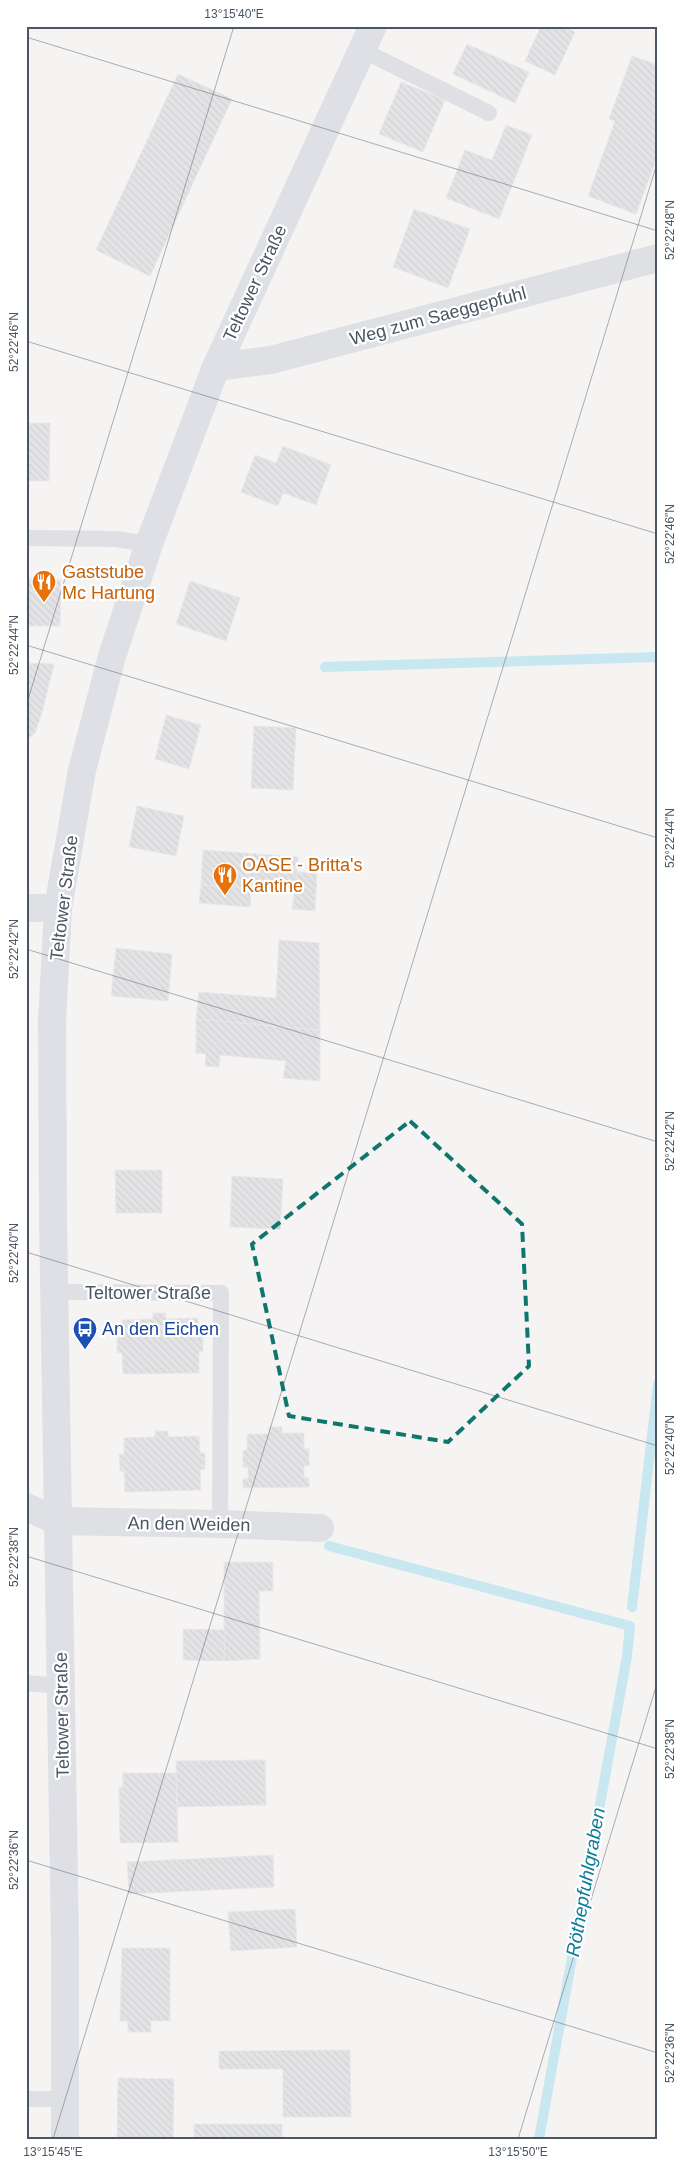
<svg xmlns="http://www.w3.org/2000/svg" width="684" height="2165" font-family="Helvetica,sans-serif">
<defs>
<pattern id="building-back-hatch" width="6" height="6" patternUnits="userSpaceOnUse" patternTransform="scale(1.25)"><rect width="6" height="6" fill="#cdcfd5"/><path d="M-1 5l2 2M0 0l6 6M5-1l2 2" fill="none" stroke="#a8abb0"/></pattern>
</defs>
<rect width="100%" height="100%" fill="#f5f3f3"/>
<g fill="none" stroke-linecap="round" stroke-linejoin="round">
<g stroke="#90daee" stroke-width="10">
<polyline points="325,667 658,657"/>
<polyline points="329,1546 630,1626 627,1656 539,2139"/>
<polyline points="632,1607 658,1384"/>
</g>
</g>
<g fill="url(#building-back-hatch)" stroke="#d7d9de">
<polygon points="541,26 562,26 575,32 555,75 525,61"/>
<polygon points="467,44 529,72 515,103 453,74"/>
<polygon points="632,56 658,65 658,155 636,214 588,196 615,121 609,119"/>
<polygon points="178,74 232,99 150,276 96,250"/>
<polygon points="401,82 445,100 423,152 379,134"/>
<polygon points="506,125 532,135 499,219 446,198 465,150 492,160"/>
<polygon points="414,209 470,229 448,288 393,267"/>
<polygon points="26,423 50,423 49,481 26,481"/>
<polygon points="283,446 331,465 316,505 283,493 278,506 241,492 255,455 276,463"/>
<polygon points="26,579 61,580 60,626 26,626"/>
<polygon points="190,581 240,598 226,641 176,624"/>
<polygon points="26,663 54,664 42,713 35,733 26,740"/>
<polygon points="166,715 201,725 189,769 155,759"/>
<polygon points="254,726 296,728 293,790 251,788"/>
<polygon points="137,806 184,816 176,856 129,847"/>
<polygon points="203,850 298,857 296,892 201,885"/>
<polygon points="297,872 317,873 315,911 292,909"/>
<polygon points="201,885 251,889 250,907 199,903"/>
<polygon points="279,940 319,943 320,1030 196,1019 199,992 276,998"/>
<polygon points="116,948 172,954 168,1001 111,996"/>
<polygon points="196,1019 320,1030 320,1081 283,1078 286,1061 220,1055 219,1067 205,1066 206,1054 196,1053"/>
<polygon points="115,1170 162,1170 162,1213 116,1213"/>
<polygon points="232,1176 283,1179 280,1229 230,1227"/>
<polygon points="153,1313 166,1313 166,1319 198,1318 198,1335 203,1335 203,1352 199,1351 199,1373 123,1374 122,1353 117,1353 117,1336 122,1336 122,1320 153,1319"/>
<polygon points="269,1427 282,1427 282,1433 304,1433 304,1449 309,1449 309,1466 304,1466 304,1477 309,1478 309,1487 243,1488 243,1479 248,1479 248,1467 243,1467 243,1451 247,1450 247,1434 269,1434"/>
<polygon points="155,1431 168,1431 168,1437 199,1436 200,1453 205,1453 205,1469 200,1470 201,1490 125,1492 124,1471 120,1471 119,1455 124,1454 124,1438 155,1437"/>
<polygon points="224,1562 273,1562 273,1591 259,1591 260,1659 224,1661"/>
<polygon points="183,1629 225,1630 224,1661 183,1660"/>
<polygon points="265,1760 266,1805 177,1807 176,1761"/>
<polygon points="123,1773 176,1773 178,1842 120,1843 119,1787 123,1787"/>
<polygon points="273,1855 274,1887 129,1894 127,1862"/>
<polygon points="295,1909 297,1947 231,1951 228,1912"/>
<polygon points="122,1948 170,1948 170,2021 151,2021 151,2032 128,2032 128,2021 120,2021"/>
<polygon points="350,2050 351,2117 283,2117 283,2069 219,2069 219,2051"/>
<polygon points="118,2078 174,2079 173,2139 117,2139"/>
<rect x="194" y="2124" width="88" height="15"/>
</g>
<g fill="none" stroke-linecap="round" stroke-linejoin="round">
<g stroke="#c1cad2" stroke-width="16">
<polyline points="360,49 489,113"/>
<polyline points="26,538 115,539 149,544"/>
<polyline points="55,1292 221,1293 220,1524"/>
<polyline points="26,1683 61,1686"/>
<polyline points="26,2099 65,2099"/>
</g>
<g stroke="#c1cad2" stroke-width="28">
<polyline points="216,367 271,360 658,258"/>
<polyline points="26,908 58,908"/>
<polyline points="58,1521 220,1524 320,1528"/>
</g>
<polyline stroke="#c1cad2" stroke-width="28" points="26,1507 58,1521"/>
<polyline stroke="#c1cbd6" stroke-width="28" points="65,2139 65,1942 53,1219 52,1021 58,908 82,770 112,656 149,544 216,367 373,26"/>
</g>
<path d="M0 0H684V2165H0ZM 410,1121 L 522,1224 L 529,1366 L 448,1442 L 289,1416 L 252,1244 Z" fill="#f5f3f3" fill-opacity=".55" fill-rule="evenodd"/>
<path fill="none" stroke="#0f766e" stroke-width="4" stroke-dasharray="10 6" stroke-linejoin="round" d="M 410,1121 L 522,1224 L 529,1366 L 448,1442 L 289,1416 L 252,1244 Z"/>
<path fill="none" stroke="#4a5661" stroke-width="1" stroke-opacity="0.45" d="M 26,37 L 658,231M 26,341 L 658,534M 26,645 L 658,838M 26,706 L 234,26M 26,949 L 658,1142M 26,1252 L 658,1446M 26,1556 L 658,1749M 26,1860 L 658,2053M 53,2139 L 658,160M 518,2139 L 658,1680"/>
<defs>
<symbol id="restaurant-pin" viewBox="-11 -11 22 30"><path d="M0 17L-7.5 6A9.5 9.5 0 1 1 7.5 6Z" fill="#e8710a" stroke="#fff"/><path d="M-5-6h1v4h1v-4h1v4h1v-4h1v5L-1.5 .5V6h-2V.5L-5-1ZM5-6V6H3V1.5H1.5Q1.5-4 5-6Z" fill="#fff"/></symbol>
<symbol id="bus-pin" viewBox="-11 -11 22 30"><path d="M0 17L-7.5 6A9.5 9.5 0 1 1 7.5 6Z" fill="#1a4fb4" stroke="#fff"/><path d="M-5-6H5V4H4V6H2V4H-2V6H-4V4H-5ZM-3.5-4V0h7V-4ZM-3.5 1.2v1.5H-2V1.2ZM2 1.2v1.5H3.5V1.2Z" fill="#fff"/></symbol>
</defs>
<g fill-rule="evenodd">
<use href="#restaurant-pin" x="30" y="568" width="28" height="38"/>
<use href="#restaurant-pin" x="211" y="861" width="28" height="38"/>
<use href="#bus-pin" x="71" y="1315" width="28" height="38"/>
</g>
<g text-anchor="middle" stroke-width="4.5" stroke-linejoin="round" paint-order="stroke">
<g font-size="18" fill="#4a5661" stroke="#fff">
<text transform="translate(255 283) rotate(-65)" y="6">Teltower Straße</text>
<text transform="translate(438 316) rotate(-15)" y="6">Weg zum Saeggepfuhl</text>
<text transform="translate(64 898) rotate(-83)" y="6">Teltower Straße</text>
<text x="148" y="1299">Teltower Straße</text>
<text transform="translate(189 1524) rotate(1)" y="6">An den Weiden</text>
<text transform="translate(62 1715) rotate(-91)" y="6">Teltower Straße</text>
</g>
<g font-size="18" fill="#c56008" stroke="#fff" text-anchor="start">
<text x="62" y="578">Gaststube<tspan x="62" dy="21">Mc Hartung</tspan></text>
<text x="242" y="871">OASE - Britta's<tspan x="242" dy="21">Kantine</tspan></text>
</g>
<g font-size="18" fill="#164399" stroke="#fff" text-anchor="start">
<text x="102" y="1335">An den Eichen</text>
</g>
<g font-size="19" font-style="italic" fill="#0c7c9b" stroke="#fff">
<text transform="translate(585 1882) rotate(-80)" y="7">Röthepfuhlgraben</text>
</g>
</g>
<rect width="684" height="2165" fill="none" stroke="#ffffff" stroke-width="55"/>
<rect x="28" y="28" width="628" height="2110" fill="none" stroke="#4a5661" stroke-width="2"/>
<g font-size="12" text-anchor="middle" fill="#4a5661">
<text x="234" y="18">13°15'40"E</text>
<text transform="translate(670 230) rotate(-90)" y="4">52°22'48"N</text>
<text transform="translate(14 342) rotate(-90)" y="4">52°22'46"N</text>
<text transform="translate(670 534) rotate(-90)" y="4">52°22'46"N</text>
<text transform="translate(14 645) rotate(-90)" y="4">52°22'44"N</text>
<text transform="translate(670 838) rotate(-90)" y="4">52°22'44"N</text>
<text transform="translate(14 949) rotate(-90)" y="4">52°22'42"N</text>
<text transform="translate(670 1141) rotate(-90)" y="4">52°22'42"N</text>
<text transform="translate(14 1253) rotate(-90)" y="4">52°22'40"N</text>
<text transform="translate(670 1445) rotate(-90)" y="4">52°22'40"N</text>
<text transform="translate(14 1557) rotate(-90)" y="4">52°22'38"N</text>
<text transform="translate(670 1749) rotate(-90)" y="4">52°22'38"N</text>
<text transform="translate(14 1860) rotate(-90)" y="4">52°22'36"N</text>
<text transform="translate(670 2053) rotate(-90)" y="4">52°22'36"N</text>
<text x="53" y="2156">13°15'45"E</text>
<text x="518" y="2156">13°15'50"E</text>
</g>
</svg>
